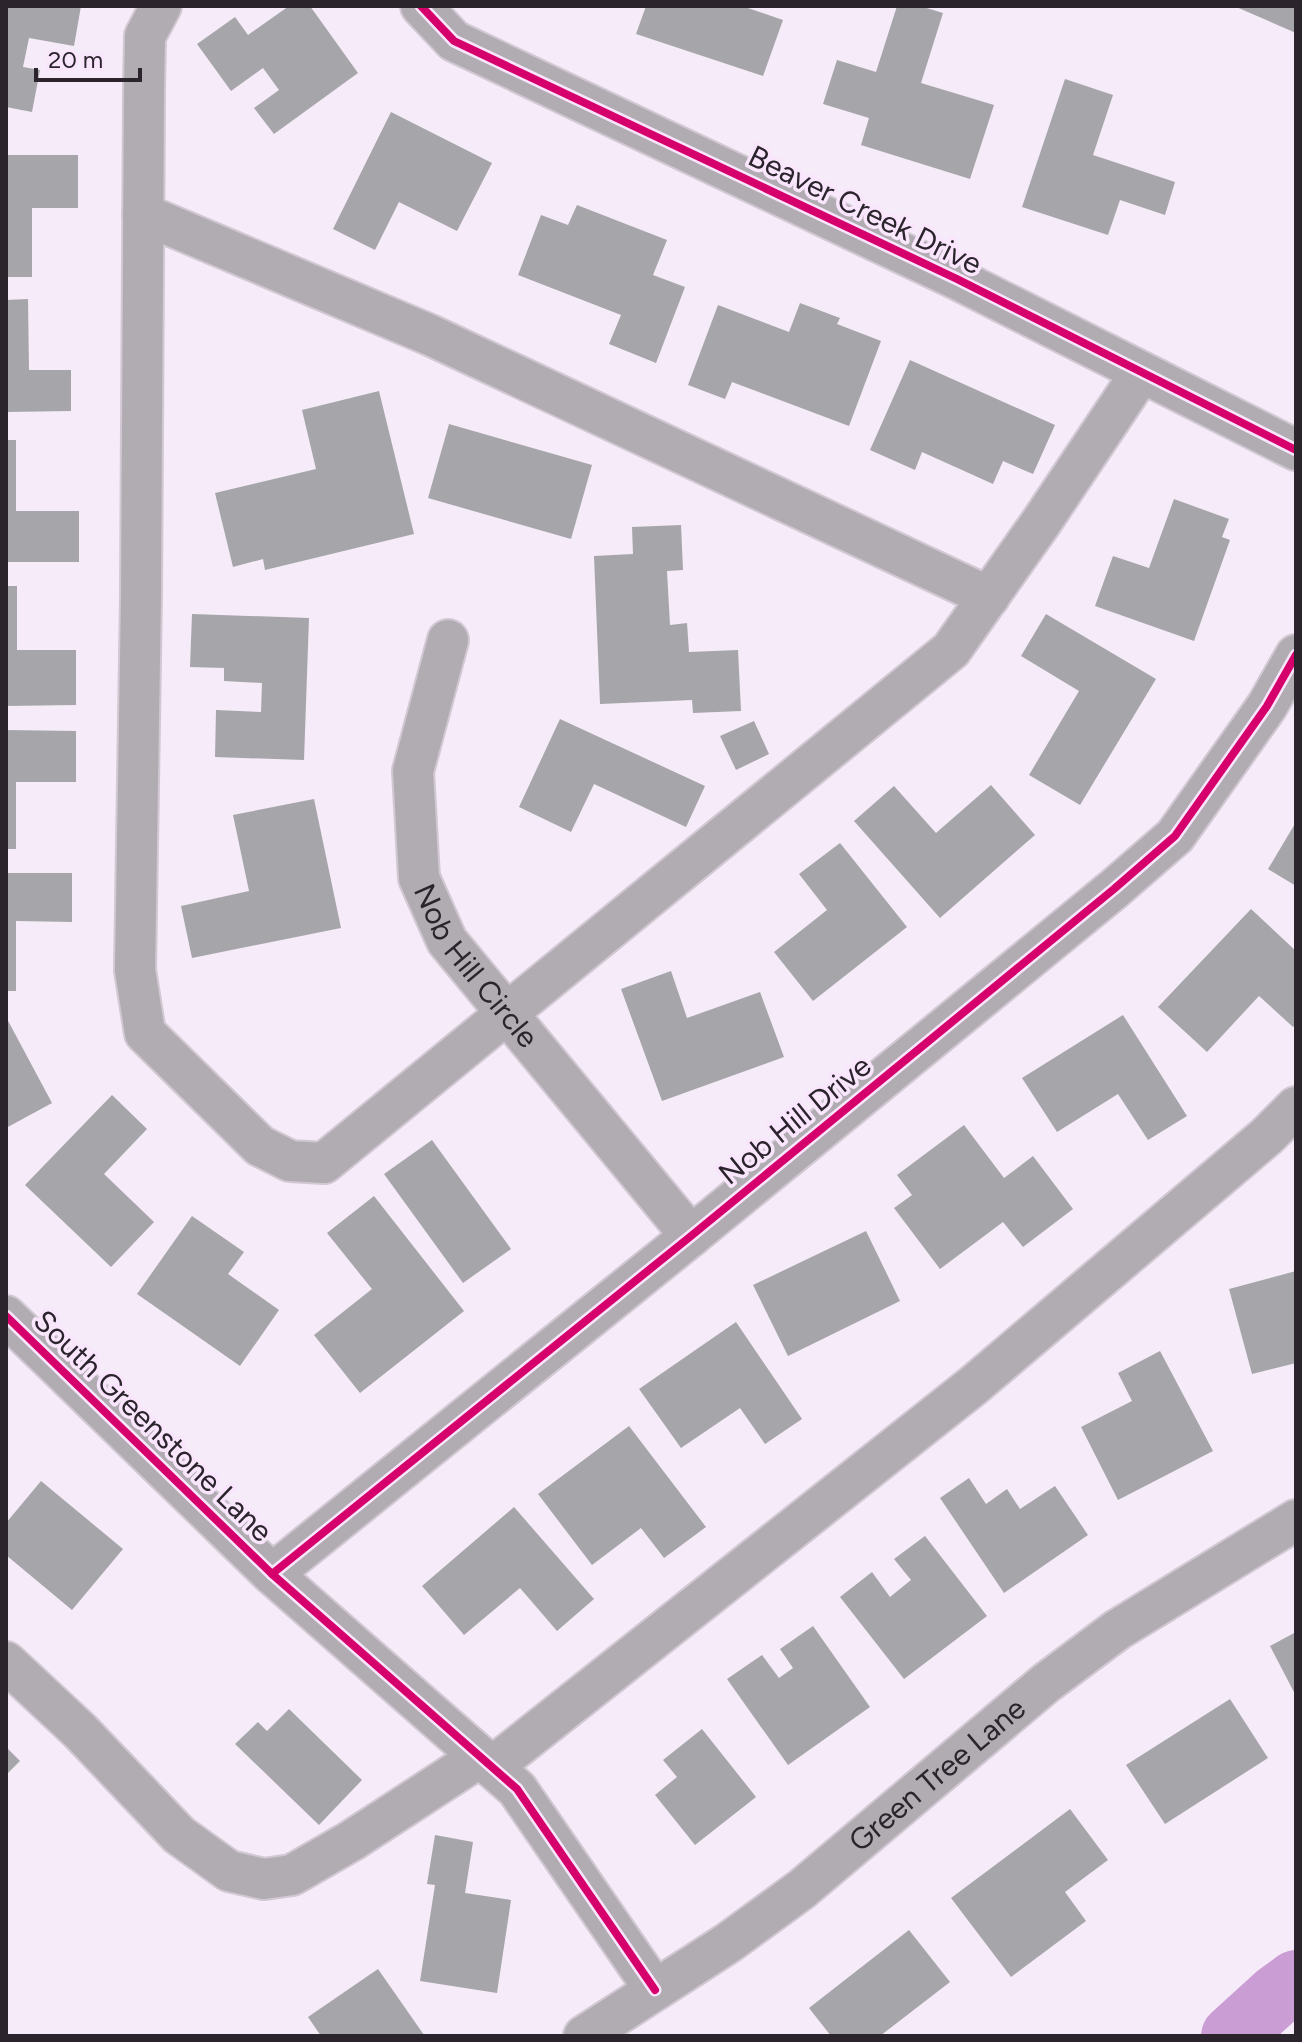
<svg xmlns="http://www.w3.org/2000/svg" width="1302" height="2042" font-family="Figtree,sans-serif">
<rect width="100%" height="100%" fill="#f6ebf8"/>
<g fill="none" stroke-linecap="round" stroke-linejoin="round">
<polyline stroke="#cb9dd5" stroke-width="62" points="1232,2036 1277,1995 1296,1981"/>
</g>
<g fill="#a6a6aa">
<polygon points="6,6 81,6 74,46 29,38 23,67 40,70 32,112 6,107"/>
<polygon points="289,6 310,6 358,73 274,134 254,108 279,90 263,68 231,91 197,44 235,17 248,35"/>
<polygon points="646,6 742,6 783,20 763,76 636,34"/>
<polygon points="897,6 920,6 943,13 921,83 994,105 970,179 861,145 869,118 823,104 837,60 876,72"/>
<polygon points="1234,6 1296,6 1296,33"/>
<polygon points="1065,79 1113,95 1093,155 1175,182 1165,215 1120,200 1108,235 1022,207"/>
<polygon points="391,112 492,163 457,231 399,202 375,250 333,229"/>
<polygon points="6,155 78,155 78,208 32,208 32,277 6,277"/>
<polygon points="577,205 667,240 653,275 685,287 656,363 609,344 621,315 518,275 541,215 568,225"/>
<polygon points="28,299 29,370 71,370 71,411 6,412 6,300"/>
<polygon points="800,303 840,318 837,324 881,341 849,426 732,382 725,399 688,385 718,305 789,332"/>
<polygon points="910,360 1055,425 1033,474 1003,461 993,484 922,452 915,470 870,450"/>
<polygon points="379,391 414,534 265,570 263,559 233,567 215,493 316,469 302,410"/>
<polygon points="449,424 592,465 571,539 428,498"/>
<polygon points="6,440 16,440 16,511 79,511 79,562 6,562"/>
<polygon points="1174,499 1229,519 1222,537 1230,540 1194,641 1095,606 1113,556 1149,568"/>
<polygon points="681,525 683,570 667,571 670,625 687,623 689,652 738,650 741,711 693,713 692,700 600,704 594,556 633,554 632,527"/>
<polygon points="6,586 17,586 17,650 76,650 76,705 6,706"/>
<polygon points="192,614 309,618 304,760 215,757 216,710 261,712 262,683 224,681 224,668 190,667"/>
<polygon points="1046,614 1156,679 1080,805 1029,775 1079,691 1021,656"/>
<polygon points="560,719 705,786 686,827 594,784 571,832 519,807"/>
<polygon points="754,721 769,754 736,770 720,736"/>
<polygon points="6,730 76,731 76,782 16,782 16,849 6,849"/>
<polygon points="991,785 1035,835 940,918 854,821 894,786 936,833"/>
<polygon points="314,799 341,928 192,958 181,906 249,891 233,815"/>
<polygon points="1296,822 1296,886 1268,869"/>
<polygon points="840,843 907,927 813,1001 774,952 827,910 799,874"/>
<polygon points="6,873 72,873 72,922 16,921 16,991 6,991"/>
<polygon points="1251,909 1296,951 1296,1024 1293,1027 1259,996 1207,1052 1158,1007"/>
<polygon points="671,971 687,1018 760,992 784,1057 662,1101 621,989"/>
<polygon points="1123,1015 1187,1116 1148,1140 1118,1094 1057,1132 1022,1078"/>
<polygon points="6,1017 52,1103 6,1128"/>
<polygon points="112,1095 147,1129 104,1174 154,1222 111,1267 25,1185"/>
<polygon points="964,1125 1004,1178 1033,1156 1073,1209 1023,1247 1003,1222 940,1269 894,1208 912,1195 897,1175"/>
<polygon points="432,1140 511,1249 463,1283 384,1174"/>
<polygon points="374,1196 464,1311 360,1393 314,1335 372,1289 327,1233"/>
<polygon points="192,1216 244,1252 228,1274 279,1310 240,1366 137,1294"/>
<polygon points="866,1231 900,1301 788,1356 753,1285"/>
<polygon points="1296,1271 1296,1363 1252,1374 1229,1289"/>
<polygon points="736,1322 802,1419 765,1444 740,1408 681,1448 639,1389"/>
<polygon points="1160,1351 1213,1451 1118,1500 1081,1427 1132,1401 1118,1373"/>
<polygon points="629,1426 706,1527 664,1558 641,1528 592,1565 538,1494"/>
<polygon points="969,1478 986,1504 1007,1489 1020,1509 1055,1486 1088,1535 1004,1593 940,1498"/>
<polygon points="41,1481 123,1549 72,1610 6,1555 6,1523"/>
<polygon points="514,1507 594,1599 557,1631 520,1588 464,1635 422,1586"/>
<polygon points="925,1536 987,1616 904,1679 840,1597 872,1572 890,1597 911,1580 894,1559"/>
<polygon points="813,1626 870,1707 788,1765 727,1679 762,1655 779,1678 793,1668 780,1649"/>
<polygon points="1296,1632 1296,1696 1270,1646"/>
<polygon points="1230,1699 1268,1758 1165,1824 1126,1765"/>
<polygon points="289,1709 362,1780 319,1825 235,1744 258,1722 267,1731"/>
<polygon points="702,1729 756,1797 695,1845 655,1795 677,1777 663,1760"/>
<polygon points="6,1747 20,1761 6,1775"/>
<polygon points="1070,1809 1108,1860 1065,1892 1086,1921 1011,1977 951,1898"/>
<polygon points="435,1835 473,1842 465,1893 511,1900 497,1993 420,1981 435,1885 427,1884"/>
<polygon points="909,1930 950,1982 880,2036 831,2036 809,2008"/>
<polygon points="378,1969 424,2035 321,2036 308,2017"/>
</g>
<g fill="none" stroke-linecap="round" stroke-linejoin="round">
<defs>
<g id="minor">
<polyline points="161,6 145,36 144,90 141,596 135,970 145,1033 260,1146 290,1161 324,1163 951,650 1042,521 1141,373"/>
<polyline points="421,6 454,41 957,279 1296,450"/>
<polyline points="143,214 430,335 989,597"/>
<path id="s1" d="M 448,640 L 413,771 L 419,878 L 447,941 L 691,1236"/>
<polyline points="6,1316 272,1574 517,1789 655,1990"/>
<polyline points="272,1574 691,1236 1114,889 1175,836 1267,706 1296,655"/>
<polyline points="6,1662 80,1731 179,1835 229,1871 264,1879 292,1875 351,1841 480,1757"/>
<polyline points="492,1767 974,1385 1267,1136 1296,1107"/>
<path id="s2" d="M 584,2036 L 728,1943 L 802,1889 L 1046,1683 L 1117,1630 L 1296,1520"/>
</g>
</defs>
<use href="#minor" stroke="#d1c8d3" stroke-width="44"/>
<use href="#minor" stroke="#b1acb2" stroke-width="40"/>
<defs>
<g id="cycleway">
<polyline points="421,6 454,41 957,279 1296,450"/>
<polyline points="6,1316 272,1574 517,1789 655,1990"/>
<polyline points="272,1574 691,1236 1114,889 1175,836 1267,706 1296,655"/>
</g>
</defs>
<use href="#cycleway" stroke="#f9e6fd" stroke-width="13"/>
<use href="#cycleway" stroke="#d6006c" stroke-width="8"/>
</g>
<g text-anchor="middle" stroke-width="7" stroke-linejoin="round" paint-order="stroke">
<g font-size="30" fill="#2b242d" stroke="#f9e6fd">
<text transform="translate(865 210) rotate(26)" y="10">Beaver Creek Drive</text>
<text dy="10" stroke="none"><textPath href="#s1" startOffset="348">Nob Hill Circle</textPath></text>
<text transform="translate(795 1120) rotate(-39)" y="10">Nob Hill Drive</text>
<text transform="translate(153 1426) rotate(44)" y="10">South Greenstone Lane</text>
<text dy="10" stroke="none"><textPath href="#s2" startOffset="440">Green Tree Lane</textPath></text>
</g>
</g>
<rect width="1302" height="2042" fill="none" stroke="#2b242d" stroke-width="16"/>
<path d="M36 68v12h104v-12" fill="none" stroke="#2b242d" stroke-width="4"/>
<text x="48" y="68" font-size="24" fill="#2b242d" stroke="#f9e6fd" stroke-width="6" paint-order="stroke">20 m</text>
</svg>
